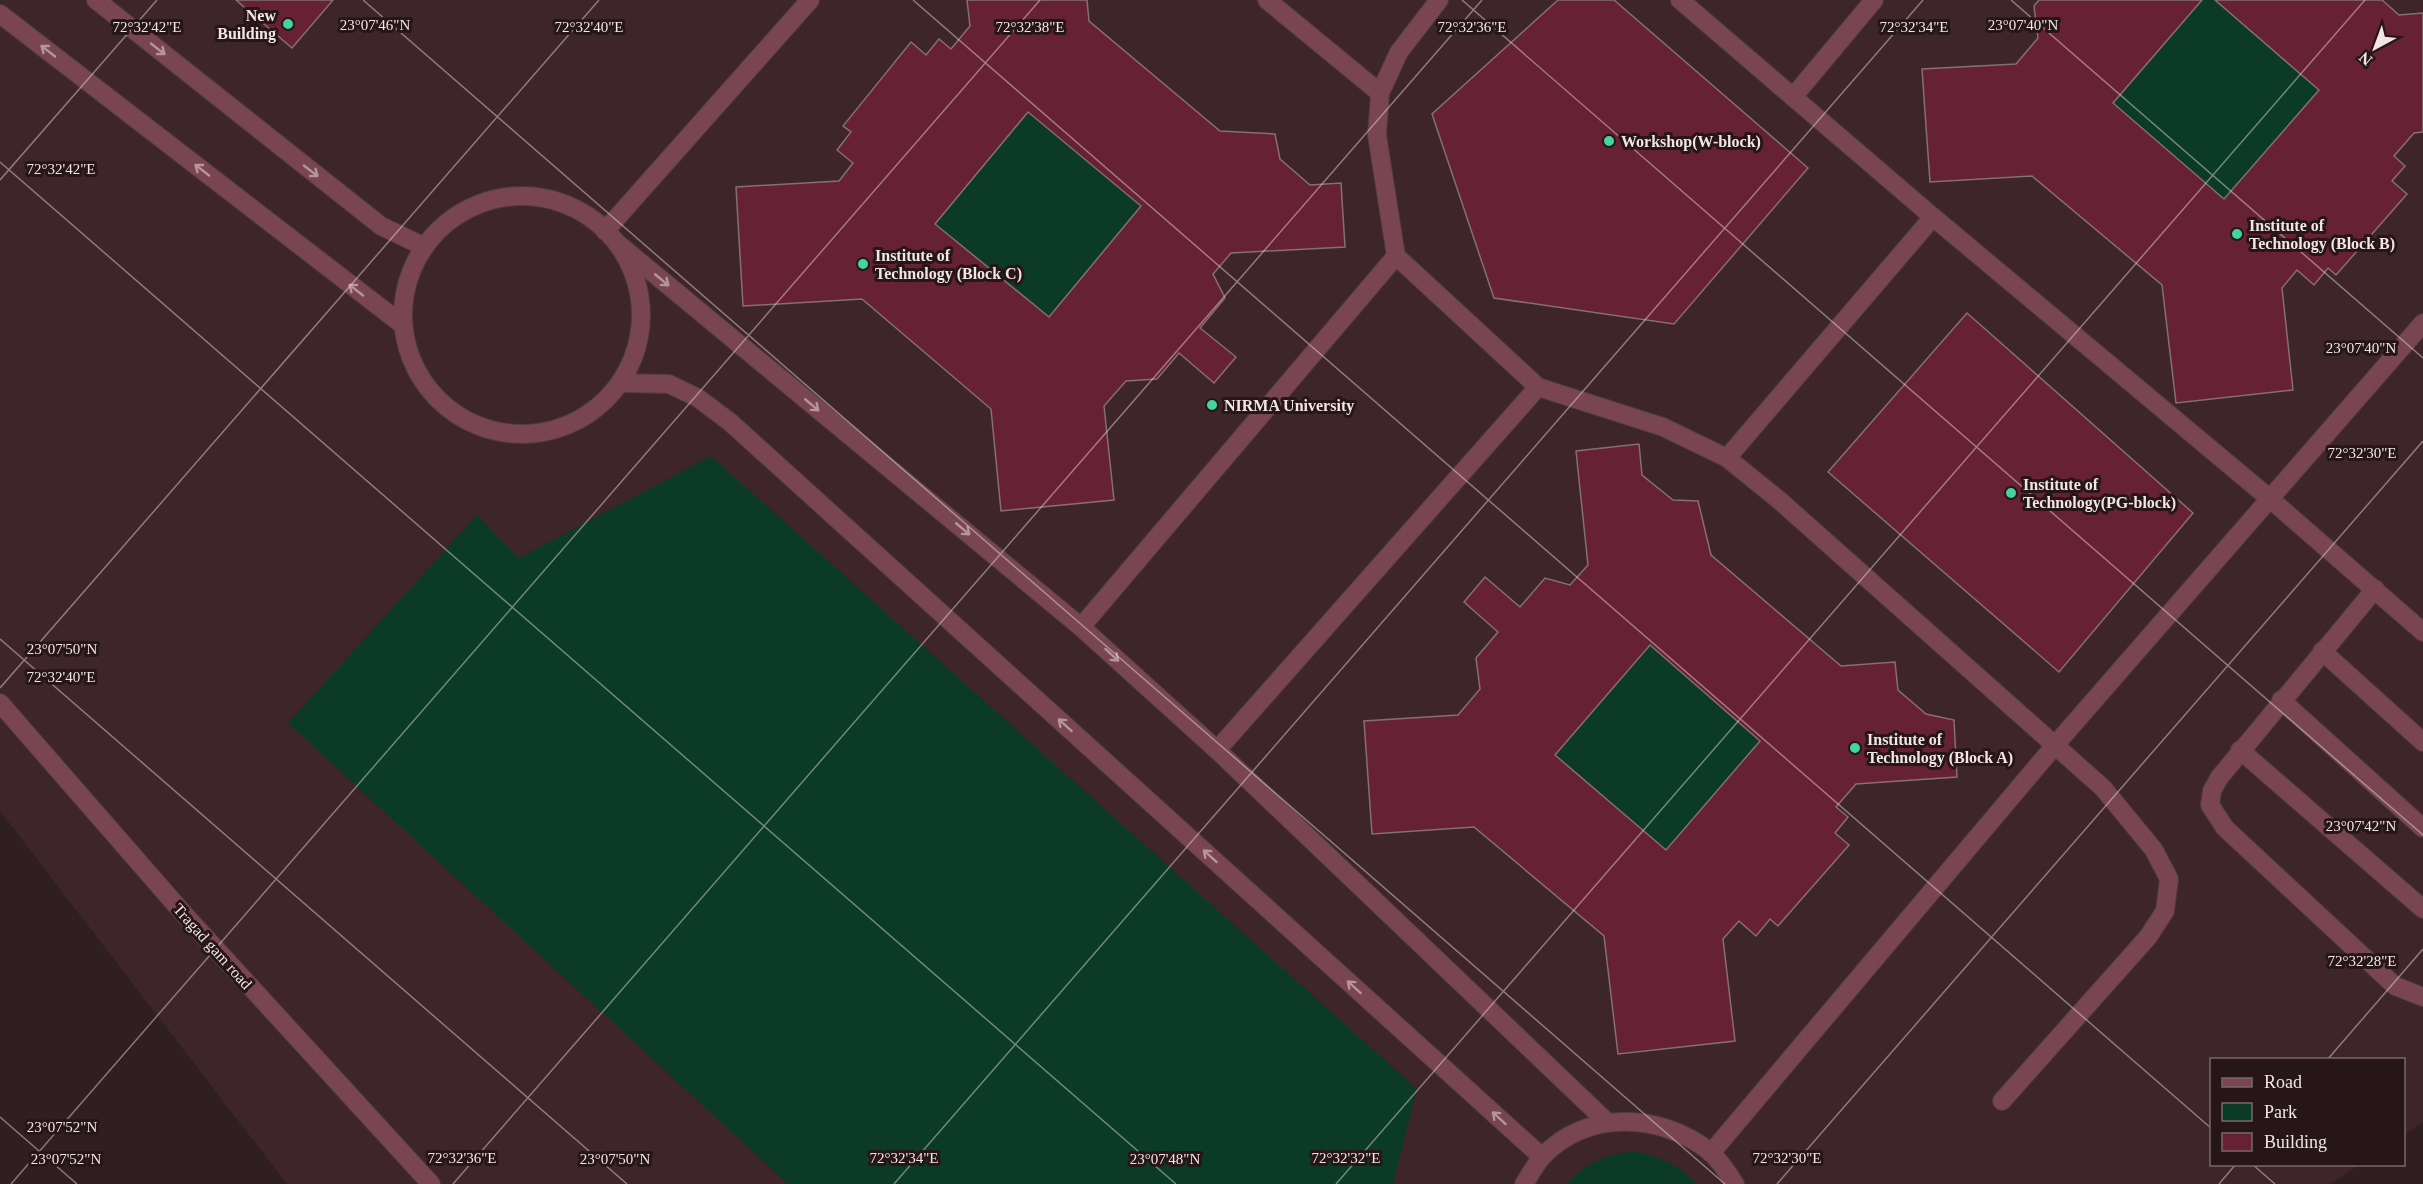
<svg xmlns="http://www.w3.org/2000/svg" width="2423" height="1184" font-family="Georgia,serif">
<rect width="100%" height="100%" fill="#301f22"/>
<polygon fill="#3e252a" points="0,0 2423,0 2423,1122 2404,1135 2404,1060 2212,1060 2212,1164 2359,1165 2330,1184 287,1184 0,811"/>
<g fill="#0b3a29">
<polygon points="2202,0 2215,0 2319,90 2224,199 2113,103"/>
<polygon points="1028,112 1141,206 1049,317 935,224"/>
<polygon points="711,456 1417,1089 1393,1184 788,1184 288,723 477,515 519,558"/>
<polygon points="1650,645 1760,741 1666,850 1555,755"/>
<path d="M 1631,1151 C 1658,1156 1678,1163 1696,1184 L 1567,1184 C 1585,1163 1605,1156 1631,1151 Z"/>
</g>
<g fill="#662134" stroke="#856f73" stroke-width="1.5" fill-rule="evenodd">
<polygon points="236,0 333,0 292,48"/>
<path d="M 967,0 L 1087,0 L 1089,21 L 1220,131 L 1275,134 L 1280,159 L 1310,185 L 1341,183 L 1345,247 L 1231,253 L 1213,274 L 1225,298 L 1200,328 L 1236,357 L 1214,383 L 1179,353 L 1157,379 L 1126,381 L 1104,406 L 1114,500 L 1001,511 L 991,409 L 862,299 L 743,306 L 736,187 L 839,181 L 853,163 L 837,150 L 851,132 L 843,126 L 911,42 L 926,55 L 939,39 L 951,49 L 970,26 ZM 1028,112 L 1141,206 L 1049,317 L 935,224 Z"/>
<polygon points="1558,0 1614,0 1808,168 1674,324 1494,298 1432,114"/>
<polygon points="2039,0 2202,0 2113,103 2224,199 2319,90 2215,0 2382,0 2399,15 2423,13 2423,132 2414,133 2394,156 2405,166 2392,181 2407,194 2336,275 2328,268 2314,285 2297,270 2282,288 2293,390 2176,403 2162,285 2032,176 1930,182 1922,69 2016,64 2038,38 2034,6"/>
<polygon points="1967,313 2193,513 2059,672 1828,472"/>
<path d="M 1639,444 L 1642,475 L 1673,500 L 1698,501 L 1711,555 L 1841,666 L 1895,662 L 1898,690 L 1926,714 L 1954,720 L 1957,777 L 1856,784 L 1836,807 L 1848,817 L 1835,833 L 1849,845 L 1778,926 L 1770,919 L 1756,936 L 1739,921 L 1723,939 L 1735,1041 L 1618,1054 L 1604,936 L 1474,827 L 1372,834 L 1364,721 L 1458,715 L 1480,689 L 1476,658 L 1498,632 L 1464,602 L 1485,577 L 1520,607 L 1545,578 L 1570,585 L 1588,565 L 1576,451 ZM 1650,645 L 1760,741 L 1666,850 L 1555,755 Z"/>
</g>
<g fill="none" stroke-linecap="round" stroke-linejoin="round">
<defs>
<g id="lane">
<polyline points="96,0 381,226 423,246"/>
<polyline points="1267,0 1380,93"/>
<polyline points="1439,0 1399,52 1380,93 1377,135 1396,256 1538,387 1663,427 1727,458 1779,500 2103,788 2154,850 2169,879 2165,911 2148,937 2002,1101"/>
<polyline points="1680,0 1933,217 1727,458"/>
<polyline points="0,14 403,325"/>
<polyline points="1793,97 1874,0"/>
<circle cx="522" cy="315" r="119"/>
<polyline points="1933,217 2269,498 2423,632"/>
<polyline points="605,231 810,0"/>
<polyline points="617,243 1081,627 1217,750 1607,1122"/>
<polyline points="620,383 669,384 698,398 730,422 1542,1157"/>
<polyline points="2375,589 2219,778 2212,791 2210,805 2225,828 2395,986 2423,997"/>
<polyline points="1081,627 1396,256"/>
<polyline points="2322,651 2423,742"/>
<polyline points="2281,700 2423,828"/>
<polyline points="1217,750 1538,387"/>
<polyline points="2240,750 2423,909"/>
<polyline points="1711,1153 2056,744 2423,323"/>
<path d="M 1524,1184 C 1530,1175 1535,1165 1542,1157 C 1586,1109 1661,1113 1709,1151 C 1719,1159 1728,1173 1735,1184"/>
</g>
<polyline id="street" points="0,703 183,913 431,1184"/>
</defs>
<use href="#lane" stroke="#4b3b3e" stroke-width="20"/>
<use href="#street" stroke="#4b3b3e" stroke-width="20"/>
<use href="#lane" stroke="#784550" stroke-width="18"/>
<use href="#street" stroke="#784550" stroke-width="18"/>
</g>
<defs><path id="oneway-shaft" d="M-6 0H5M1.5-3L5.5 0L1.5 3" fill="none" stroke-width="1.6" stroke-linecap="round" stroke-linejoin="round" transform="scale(1.5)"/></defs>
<g stroke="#b5959c">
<use href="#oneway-shaft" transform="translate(158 49) rotate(38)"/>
<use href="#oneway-shaft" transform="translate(48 51) rotate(-142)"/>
<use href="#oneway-shaft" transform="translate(202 170) rotate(-142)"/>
<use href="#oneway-shaft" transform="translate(311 171) rotate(38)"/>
<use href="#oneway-shaft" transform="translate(662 280) rotate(40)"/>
<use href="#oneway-shaft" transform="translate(356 290) rotate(-142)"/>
<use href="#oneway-shaft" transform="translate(812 405) rotate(40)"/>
<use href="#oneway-shaft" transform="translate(963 529) rotate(40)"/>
<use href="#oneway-shaft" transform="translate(1112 655) rotate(42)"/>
<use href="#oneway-shaft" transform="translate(1065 725) rotate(-138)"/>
<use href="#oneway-shaft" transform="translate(1210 856) rotate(-138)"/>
<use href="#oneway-shaft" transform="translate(1354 987) rotate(-138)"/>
<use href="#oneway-shaft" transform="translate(1499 1118) rotate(-138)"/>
</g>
<path fill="none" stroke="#f2e5e7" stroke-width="1.5" stroke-opacity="0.45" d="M 363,0 L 1725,1184M 913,0 L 2212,1129M 1462,0 L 2423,835M 2011,0 L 2423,358M 0,162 L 1176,1184M 0,180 L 157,0M 0,639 L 627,1184M 0,688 L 599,0M 2327,1060 L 2423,949M 0,1117 L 77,1184M 2252,1164 L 2275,1184M 11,1184 L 1040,0M 453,1184 L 1482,0M 894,1184 L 1923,0M 1336,1184 L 2365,0M 1777,1184 L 2423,441M 2219,1184 L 2236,1164"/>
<g fill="#44d4a0" stroke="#261519" stroke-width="2">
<circle cx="288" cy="24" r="6"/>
<circle cx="1609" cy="141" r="6"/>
<circle cx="2237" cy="234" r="6"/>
<circle cx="863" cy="264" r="6"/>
<circle cx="1212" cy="405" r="6"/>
<circle cx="2011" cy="493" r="6"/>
<circle cx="1855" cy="748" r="6"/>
</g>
<g text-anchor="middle" stroke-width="6" stroke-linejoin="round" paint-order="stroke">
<g font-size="16" font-weight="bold" fill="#f2e5e7" stroke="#261519" text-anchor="start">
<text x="276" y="21" text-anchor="end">New<tspan x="276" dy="18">Building</tspan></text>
<text x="1621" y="147">Workshop(W-block)</text>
<text x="2249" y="231">Institute of<tspan x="2249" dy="18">Technology (Block B)</tspan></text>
<text x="875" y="261">Institute of<tspan x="875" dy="18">Technology (Block C)</tspan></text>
<text x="1224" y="411">NIRMA University</text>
<text x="2023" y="490">Institute of<tspan x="2023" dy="18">Technology(PG-block)</tspan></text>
<text x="1867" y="745">Institute of<tspan x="1867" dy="18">Technology (Block A)</tspan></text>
</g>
<g font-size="16" fill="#f2e5e7" stroke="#261519">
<text transform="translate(213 946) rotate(48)" y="6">Tragad gam road</text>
</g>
</g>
<g font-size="15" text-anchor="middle" fill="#f2e5e7" stroke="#261519" stroke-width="6" stroke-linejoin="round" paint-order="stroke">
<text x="375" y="30">23°07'46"N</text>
<text x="2023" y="30">23°07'40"N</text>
<text x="147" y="32">72°32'42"E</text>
<text x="589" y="32">72°32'40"E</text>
<text x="1030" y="32">72°32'38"E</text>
<text x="1472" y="32">72°32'36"E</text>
<text x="1914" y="32">72°32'34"E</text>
<text x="61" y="174">72°32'42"E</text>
<text x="2361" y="353">23°07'40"N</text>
<text x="2362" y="458">72°32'30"E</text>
<text x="62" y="654">23°07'50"N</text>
<text x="61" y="682">72°32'40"E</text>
<text x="2361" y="831">23°07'42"N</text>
<text x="2362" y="966">72°32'28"E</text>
<text x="62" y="1132">23°07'52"N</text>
<text x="462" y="1163">72°32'36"E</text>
<text x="904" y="1163">72°32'34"E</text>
<text x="1346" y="1163">72°32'32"E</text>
<text x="1787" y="1163">72°32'30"E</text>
<text x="66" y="1164">23°07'52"N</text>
<text x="615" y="1164">23°07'50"N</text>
<text x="1165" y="1164">23°07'48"N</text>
</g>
<rect x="2210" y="1058" width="195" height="108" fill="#261519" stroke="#78686b" stroke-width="1.5"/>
<rect x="2222" y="1078" width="30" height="9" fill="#784550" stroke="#78686b" stroke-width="1.5"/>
<text x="2264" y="1088" font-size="18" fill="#f2e5e7">Road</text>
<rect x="2222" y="1103" width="30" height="18" fill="#0b3a29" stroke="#78686b" stroke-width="1.5"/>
<text x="2264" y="1118" font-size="18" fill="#f2e5e7">Park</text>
<rect x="2222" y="1133" width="30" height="18" fill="#662134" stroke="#78686b" stroke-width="1.5"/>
<text x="2264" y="1148" font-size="18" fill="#f2e5e7">Building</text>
<g transform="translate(2375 48) rotate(221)" stroke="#261519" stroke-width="4.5" paint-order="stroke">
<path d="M0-4.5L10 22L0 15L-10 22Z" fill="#f2e5e7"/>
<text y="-9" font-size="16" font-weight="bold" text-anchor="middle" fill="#f2e5e7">N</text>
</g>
</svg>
